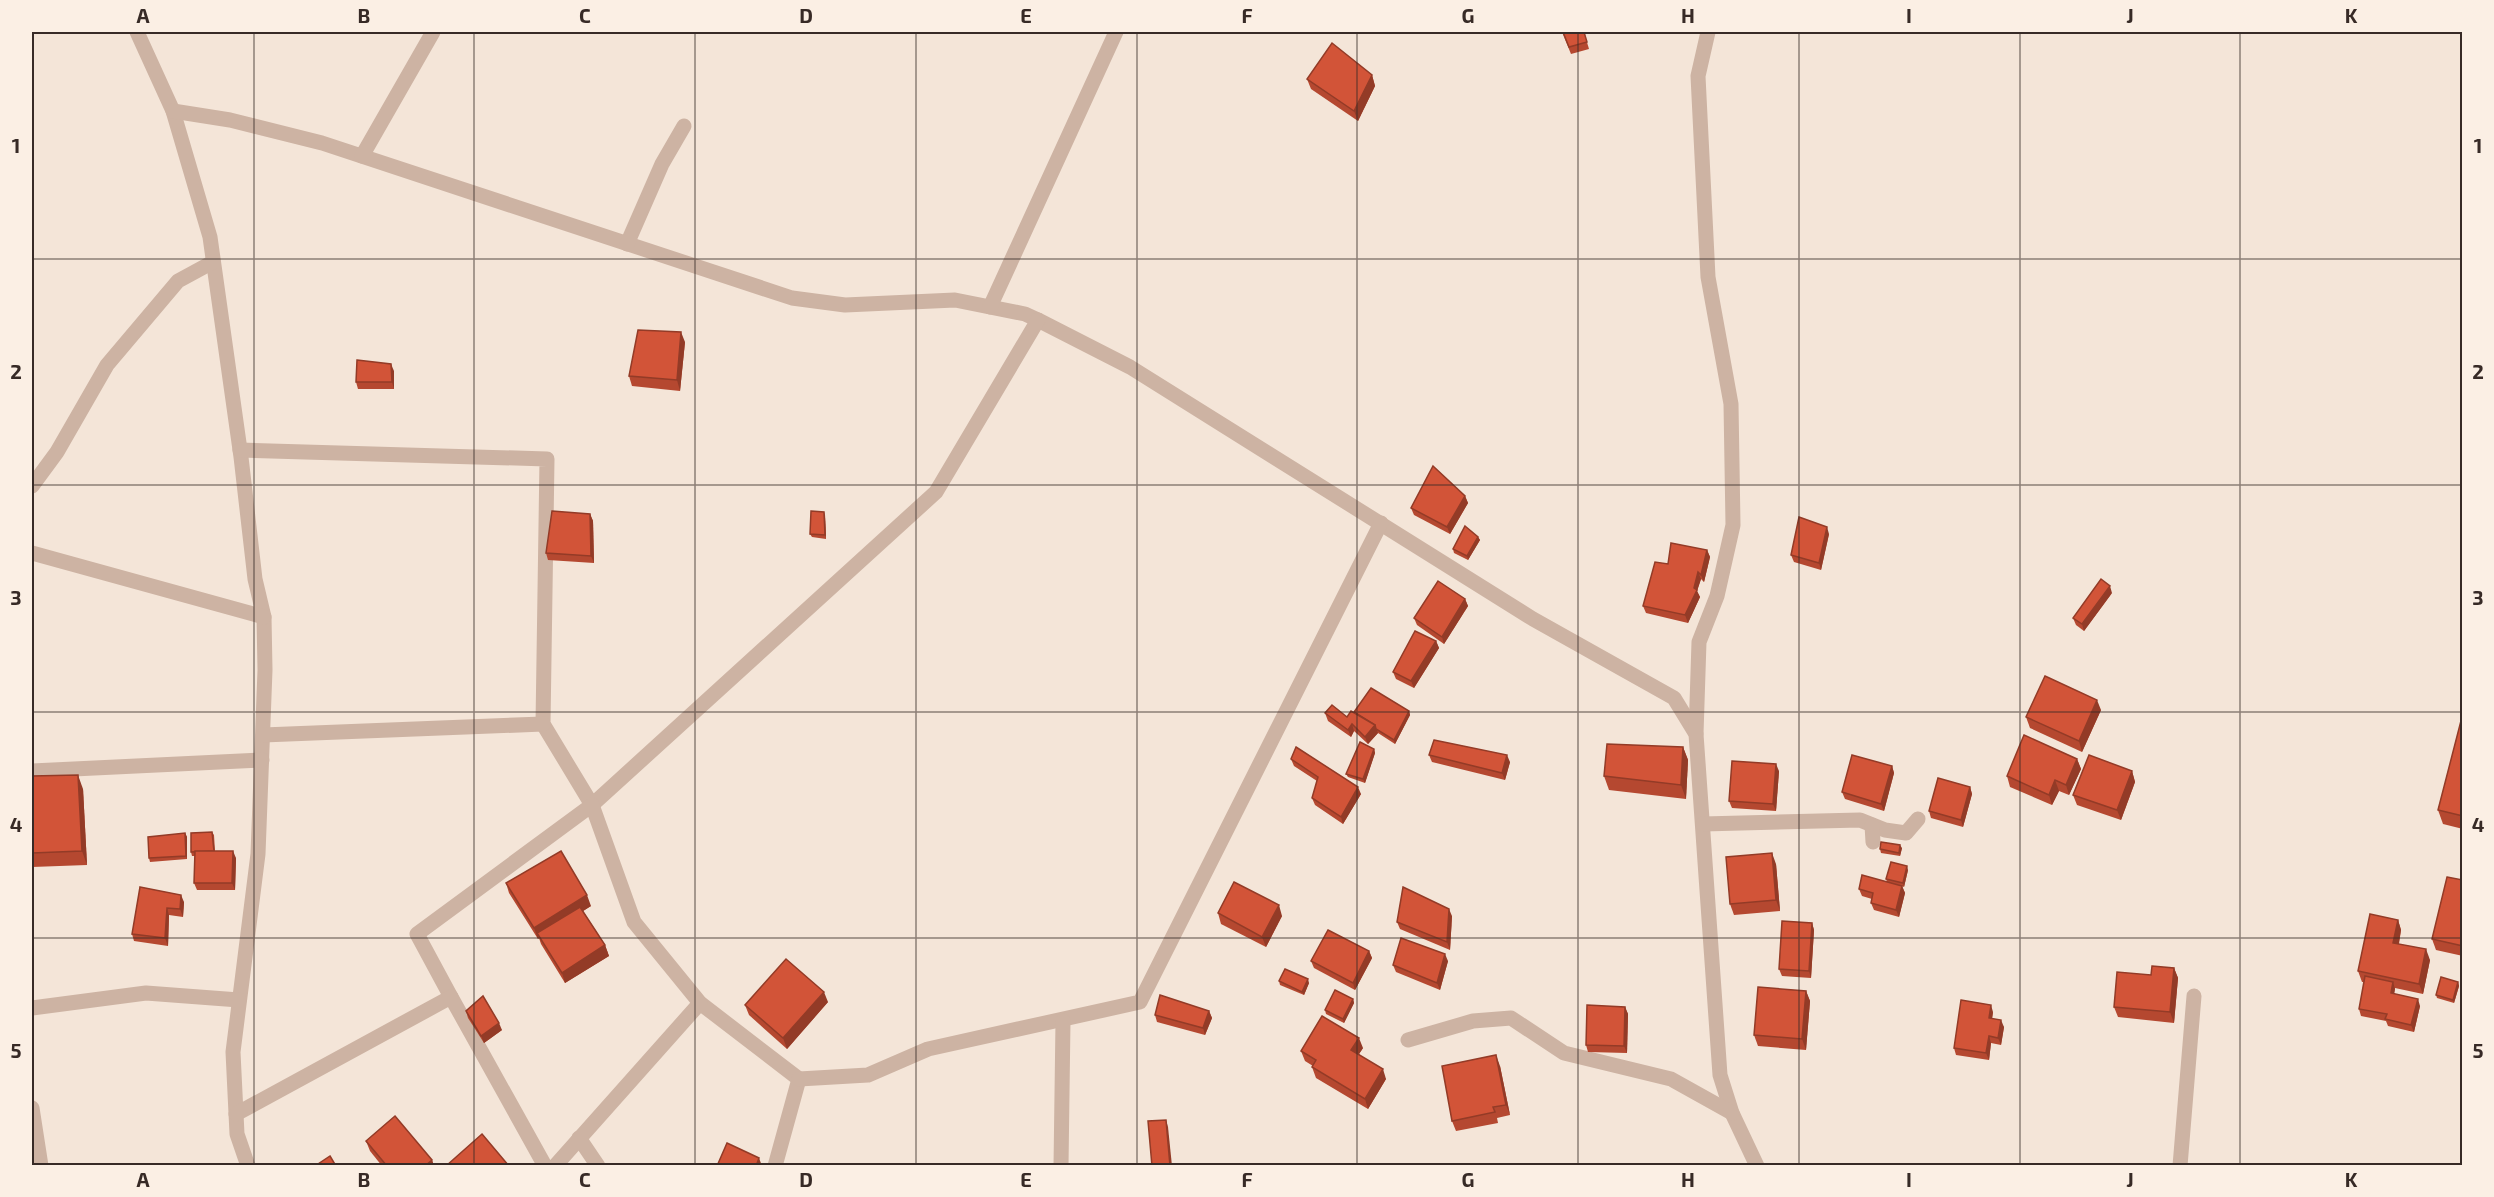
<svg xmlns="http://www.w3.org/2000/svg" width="2494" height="1197" font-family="'Exo 2',sans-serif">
<rect width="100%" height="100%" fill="#f4e5d8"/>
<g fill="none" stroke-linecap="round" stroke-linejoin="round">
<g stroke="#cdb3a3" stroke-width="15">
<polyline points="137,32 173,111 210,237 241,457 255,579 264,617 265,670 258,854 233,1052 237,1134 248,1166"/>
<polyline points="173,111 230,120 322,143 792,298 845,305 955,300 1025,314 1038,320 1130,367 1533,619 1674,698 1696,734 1720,1075 1732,1113 1757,1166"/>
<polyline points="362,156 433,32"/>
<polyline points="627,244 662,164 684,126"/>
<polyline points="990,307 1116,32"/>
<polyline points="240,450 547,459 543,724 592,805 936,492 1038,320"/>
<polyline points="32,486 57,452 107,365 178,281 213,262"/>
<polyline points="32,553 264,617"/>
<polyline points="1696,734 1699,642 1717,596 1733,525 1731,404 1708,277 1698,76 1708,32"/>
<polyline points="263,735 543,724"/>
<polyline points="32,771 262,760"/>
<polyline points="1703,824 1860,820 1885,830 1906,833 1918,819"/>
<polyline points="1872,825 1873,842"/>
<polyline points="451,997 417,934 592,805 634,922 700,1003 799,1079 775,1166"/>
<polyline points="32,1008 146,993 239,1000"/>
<polyline points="1408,1040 1473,1021 1511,1018 1564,1053 1671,1079 1732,1113"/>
<polyline points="799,1079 868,1075 928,1049 1140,1002 1381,523"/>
<polyline points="32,1108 41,1166"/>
<polyline points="236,1114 451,997 545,1166"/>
<polyline points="579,1138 598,1166"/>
<polyline points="555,1166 700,1003"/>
<polyline points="1061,1166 1063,1021"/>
<polyline points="2180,1166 2194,996"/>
</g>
</g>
<g fill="#b54830">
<polygon points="1562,32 1584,32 1589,49 1571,54"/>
<polygon points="1372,75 1375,86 1358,121 1311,89 1307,79"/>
<polygon points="685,342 680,391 632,386 629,376"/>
<polygon points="394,371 394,389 358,389 356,382"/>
<polygon points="1465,496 1468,503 1450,534 1414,515 1411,508"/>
<polygon points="590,514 593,521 594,563 548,560 546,553"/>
<polygon points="825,515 826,539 812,537 810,534"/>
<polygon points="1829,534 1821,570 1794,562 1791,555"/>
<polygon points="1478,537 1480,540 1468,560 1454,553 1453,549"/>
<polygon points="1707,550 1710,557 1704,582 1701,579 1697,591 1700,597 1688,623 1646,613 1643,606 1668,564"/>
<polygon points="2112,593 2084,631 2076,625 2073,618"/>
<polygon points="1465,599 1468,606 1444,644 1417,625 1414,618"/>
<polygon points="1436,641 1439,648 1414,688 1396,679 1393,672"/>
<polygon points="2101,710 2082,752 2030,728 2026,717"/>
<polygon points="1409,711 1410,715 1395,744 1378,733 1368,744 1354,731 1351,737 1328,721 1325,713 1347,717 1354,712"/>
<polygon points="2463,713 2463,829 2443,824 2438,810"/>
<polygon points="1683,747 1688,760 1686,799 1609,790 1604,776"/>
<polygon points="1374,749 1375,753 1365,783 1348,777 1346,774"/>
<polygon points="1429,755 1510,762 1505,780 1432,762"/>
<polygon points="1291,759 1361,794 1343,824 1315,805 1312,798 1317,781 1294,766"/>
<polygon points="2077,759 2081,769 2069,795 2059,791 2052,805 2010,787 2007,776"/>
<polygon points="1892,766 1894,773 1884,811 1845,799 1842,792"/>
<polygon points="1779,771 1776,811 1732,808 1729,801"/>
<polygon points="2132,771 2135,782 2121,820 2077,805 2073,795"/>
<polygon points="32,776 83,789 87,865 32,867"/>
<polygon points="1970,787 1972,794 1963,827 1931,818 1929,811"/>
<polygon points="212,832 214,835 215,851 236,858 235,890 197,890 194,883 195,856 192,856 191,852"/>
<polygon points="185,833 187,837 187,859 150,862 149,858"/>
<polygon points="1902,848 1900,856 1881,853 1880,849"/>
<polygon points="1776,864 1780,911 1734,915 1730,904"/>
<polygon points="1908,870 1904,887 1902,886 1905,893 1899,917 1874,910 1871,903 1872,899 1862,896 1859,889 1887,882 1886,879"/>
<polygon points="2463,880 2463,956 2436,950 2432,939"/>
<polygon points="506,883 591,906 583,911 605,945 609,956 565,983 541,944 539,938 538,939 509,893"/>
<polygon points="140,887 184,902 183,917 169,915 168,946 134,941 132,934"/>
<polygon points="1218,913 1282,916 1266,947 1221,924"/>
<polygon points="1452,916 1450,950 1400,929 1397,922"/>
<polygon points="2398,920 2401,930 2399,944 2430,960 2423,994 2395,988 2394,994 2420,1006 2414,1032 2388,1026 2386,1021 2361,1016 2359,1009 2364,982 2362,982 2358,971"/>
<polygon points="1812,923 1814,930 1811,978 1782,976 1779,969"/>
<polygon points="1369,951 1372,958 1355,990 1314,968 1311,961"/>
<polygon points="1448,961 1440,990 1396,972 1393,965"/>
<polygon points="2174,968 2178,978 2174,1023 2118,1017 2114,1007 2151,975"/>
<polygon points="1279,981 1309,983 1304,995 1280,985"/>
<polygon points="2458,982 2459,986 2454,1003 2437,998 2436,995"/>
<polygon points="1806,991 1810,1001 1806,1050 1758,1046 1754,1035"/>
<polygon points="1353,999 1354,1003 1344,1023 1326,1014 1325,1010"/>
<polygon points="828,1002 787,1049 749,1015 745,1005"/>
<polygon points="1625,1007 1628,1014 1627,1053 1588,1052 1586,1045"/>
<polygon points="466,1011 502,1030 484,1043 468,1018"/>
<polygon points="1209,1011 1212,1018 1205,1035 1157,1022 1155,1015"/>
<polygon points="1993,1012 1992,1019 2004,1027 2001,1045 1991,1043 1989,1060 1956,1055 1954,1048"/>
<polygon points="1363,1048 1359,1054 1386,1079 1368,1109 1316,1078 1312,1067 1313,1066 1305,1061 1301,1051"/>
<polygon points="1500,1066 1510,1115 1497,1118 1498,1123 1456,1131 1452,1121"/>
<polygon points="366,1141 432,1160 434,1166 382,1166 370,1151"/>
</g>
<g fill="#933b27">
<polygon points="1372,75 1375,86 1358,121 1354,111"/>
<polygon points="681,332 685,342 680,391 677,380"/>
<polygon points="391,364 394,371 394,389 392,382"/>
<polygon points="1465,496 1468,503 1450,534 1447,527"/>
<polygon points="824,512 825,515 826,539 825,535"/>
<polygon points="590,514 593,521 594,563 591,556"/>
<polygon points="1827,527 1829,534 1821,570 1819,563"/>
<polygon points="1478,537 1480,540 1468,560 1467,556"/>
<polygon points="1707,550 1710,557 1704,582 1701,575"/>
<polygon points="1698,572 1701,579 1697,591 1700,597 1688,623 1685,615"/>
<polygon points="2110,586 2112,593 2084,631 2082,624"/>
<polygon points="1465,599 1468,606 1444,644 1442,637"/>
<polygon points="1436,641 1439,648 1414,688 1411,681"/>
<polygon points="2097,700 2101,710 2082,752 2079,741"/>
<polygon points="1409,711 1410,715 1395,744 1394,740"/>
<polygon points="1352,724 1354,731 1351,737 1348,730"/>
<polygon points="1375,725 1378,733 1368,744 1365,737"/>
<polygon points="1683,747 1688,760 1686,799 1681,785"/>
<polygon points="1374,749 1375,753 1365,783 1363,779"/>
<polygon points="1507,755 1510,762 1505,780 1502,773"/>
<polygon points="2077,759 2081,769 2069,795 2066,785"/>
<polygon points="1776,764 1779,771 1776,811 1773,804"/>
<polygon points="1892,766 1894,773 1884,811 1881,804"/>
<polygon points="2132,771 2135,782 2121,820 2117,810"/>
<polygon points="78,775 83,789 87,865 82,851"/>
<polygon points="2055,780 2059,791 2052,805 2049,795"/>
<polygon points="1358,787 1361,794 1343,824 1341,817"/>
<polygon points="1970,787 1972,794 1963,827 1961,820"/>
<polygon points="185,833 187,837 187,859 186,856"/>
<polygon points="1900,845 1902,848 1900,856 1899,853"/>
<polygon points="233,851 236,858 235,890 232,883"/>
<polygon points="1772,853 1776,864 1780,911 1776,900"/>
<polygon points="1907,866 1908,870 1904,887 1903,883"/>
<polygon points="1902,886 1905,893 1899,917 1896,910"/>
<polygon points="181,895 184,902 183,917 180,909"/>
<polygon points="587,895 591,906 540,938 537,933 539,938 538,939 534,928"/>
<polygon points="1279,905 1282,916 1266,947 1262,937"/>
<polygon points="167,908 169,915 168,946 165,938"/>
<polygon points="1449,909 1452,916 1450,950 1447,942"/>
<polygon points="2398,920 2401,930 2397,953 2393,943"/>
<polygon points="1812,923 1814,930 1811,978 1809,971"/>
<polygon points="605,945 609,956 565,983 562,973"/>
<polygon points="2426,949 2430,960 2423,994 2419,984"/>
<polygon points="1369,951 1372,958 1355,990 1353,983"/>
<polygon points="1445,954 1448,961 1440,990 1437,983"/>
<polygon points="2174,968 2178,978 2174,1023 2170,1012"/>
<polygon points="1308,979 1309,983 1304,995 1302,992"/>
<polygon points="2393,982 2395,989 2393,1000 2391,993"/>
<polygon points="2458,982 2459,986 2454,1003 2453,1000"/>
<polygon points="1806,991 1810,1001 1806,1050 1802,1039"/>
<polygon points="824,992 828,1002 787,1049 783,1038"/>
<polygon points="1353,999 1354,1003 1344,1023 1343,1019"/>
<polygon points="2418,999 2420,1006 2414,1032 2411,1025"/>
<polygon points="1991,1005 1993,1012 1991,1025 1989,1018"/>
<polygon points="1625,1007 1628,1014 1627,1053 1624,1046"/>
<polygon points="1209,1011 1212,1018 1205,1035 1203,1028"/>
<polygon points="2001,1020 2004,1027 2001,1045 1998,1038"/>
<polygon points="499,1023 502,1030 484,1043 481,1036"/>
<polygon points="1989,1036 1991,1043 1989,1060 1986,1053"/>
<polygon points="1359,1038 1363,1048 1355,1060 1351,1050"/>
<polygon points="1496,1055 1500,1066 1510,1115 1506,1105"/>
<polygon points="1383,1069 1386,1079 1368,1109 1365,1099"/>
<polygon points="1166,1120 1168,1127 1172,1166 1170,1166"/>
<polygon points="759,1158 762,1166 756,1166"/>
<polygon points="432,1160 434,1166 425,1166"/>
</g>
<g fill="#d25438" stroke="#933b27" stroke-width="1.5">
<polygon points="1563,32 1584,32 1587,42 1569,47"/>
<polygon points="1332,43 1372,75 1354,111 1307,79"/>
<polygon points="638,330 681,332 677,380 629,376"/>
<polygon points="357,360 391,364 392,382 356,382"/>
<polygon points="1433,466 1465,496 1447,527 1411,508"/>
<polygon points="552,511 590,514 591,556 546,553"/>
<polygon points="811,511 824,512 825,535 810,534"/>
<polygon points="1799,517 1827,527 1819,563 1791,555"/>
<polygon points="1465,526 1478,537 1467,556 1453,549"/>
<polygon points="1671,543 1707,550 1701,575 1698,572 1694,588 1697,590 1685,615 1643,606 1655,562 1668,564"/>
<polygon points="2101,579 2110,586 2082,624 2073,618"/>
<polygon points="1438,581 1465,599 1442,637 1414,618"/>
<polygon points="1415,631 1436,641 1411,681 1393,672"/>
<polygon points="2045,676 2097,700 2079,741 2026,717"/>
<polygon points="1371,688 1409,711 1394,740 1376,729 1375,725 1354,712"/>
<polygon points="1332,705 1347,717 1351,711 1375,725 1365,737 1352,724 1348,730 1325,713"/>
<polygon points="2463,713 2463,816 2438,810"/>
<polygon points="2024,735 2077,759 2066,785 2055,780 2049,795 2007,776"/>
<polygon points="1434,740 1507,755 1502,773 1429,755"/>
<polygon points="1360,742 1374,749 1363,779 1346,774"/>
<polygon points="1607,744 1683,747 1681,785 1604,776"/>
<polygon points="1296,747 1358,787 1341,817 1312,798 1318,777 1291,759"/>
<polygon points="1852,755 1892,766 1881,804 1842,792"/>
<polygon points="2089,755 2132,771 2117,810 2073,795"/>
<polygon points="1732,761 1776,764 1773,804 1729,801"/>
<polygon points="78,775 82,851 32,853 32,776"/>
<polygon points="1938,778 1970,787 1961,820 1929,811"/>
<polygon points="212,832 214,851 191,852 191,833"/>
<polygon points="185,833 186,856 149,858 148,837"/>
<polygon points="1881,842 1900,845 1899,853 1880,849"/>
<polygon points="195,851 233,851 232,883 194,883"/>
<polygon points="561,851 587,895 534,928 506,883"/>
<polygon points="1772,853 1776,900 1730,904 1726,857"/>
<polygon points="1891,862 1907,866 1903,883 1886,879"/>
<polygon points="1862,875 1902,886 1896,910 1871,903 1873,893 1859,889"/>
<polygon points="2447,877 2463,880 2463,946 2432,939"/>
<polygon points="1234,882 1279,905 1262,937 1218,913"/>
<polygon points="140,887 181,895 180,909 167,908 165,938 132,934"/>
<polygon points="1403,887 1449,909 1447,942 1397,922"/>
<polygon points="580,907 605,945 562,973 537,933"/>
<polygon points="2370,914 2398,920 2393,943 2426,949 2419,984 2358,971"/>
<polygon points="1782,921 1812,923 1809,971 1779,969"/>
<polygon points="1328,930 1369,951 1353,983 1311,961"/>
<polygon points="1401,938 1445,954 1437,983 1393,965"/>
<polygon points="786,959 824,992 783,1038 745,1005"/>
<polygon points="2152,966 2174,968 2170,1012 2114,1007 2117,972 2151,975"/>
<polygon points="1285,969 1308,979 1302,992 1279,981"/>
<polygon points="2365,976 2393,982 2391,993 2418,999 2411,1025 2385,1019 2387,1014 2359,1009"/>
<polygon points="2441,977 2458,982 2453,1000 2436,995"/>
<polygon points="1758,987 1806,991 1802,1039 1754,1035"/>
<polygon points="1335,990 1353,999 1343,1019 1325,1010"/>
<polygon points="1160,995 1209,1011 1203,1028 1155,1015"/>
<polygon points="483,996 499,1023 481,1036 466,1011"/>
<polygon points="1961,1000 1991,1005 1989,1018 2001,1020 1998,1038 1989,1036 1986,1053 1954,1048"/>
<polygon points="1587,1005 1625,1007 1624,1046 1586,1045"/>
<polygon points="1322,1016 1359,1038 1351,1050 1383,1069 1365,1099 1312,1067 1316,1060 1301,1051"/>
<polygon points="1496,1055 1506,1105 1493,1107 1495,1112 1452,1121 1442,1066"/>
<polygon points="395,1116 432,1160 425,1166 387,1166 366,1141"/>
<polygon points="1166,1120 1170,1166 1152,1166 1148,1121"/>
<polygon points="482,1134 509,1166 446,1166"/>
<polygon points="727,1143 759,1158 756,1166 717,1166"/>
<polygon points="330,1156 336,1166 315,1166"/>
</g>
<path fill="none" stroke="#372a26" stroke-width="1.5" stroke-opacity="0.55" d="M 254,32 L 254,1166M 474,32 L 474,1166M 695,32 L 695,1166M 916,32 L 916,1166M 1137,32 L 1137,1166M 1357,32 L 1357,1166M 1578,32 L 1578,1166M 1799,32 L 1799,1166M 2020,32 L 2020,1166M 2240,32 L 2240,1166M 32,259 L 2462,259M 32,485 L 2462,485M 32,712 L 2462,712M 32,938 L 2462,938"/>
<rect width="2494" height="1197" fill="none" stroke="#fbefe4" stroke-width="66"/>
<rect x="33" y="33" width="2428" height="1131" fill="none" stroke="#372a26" stroke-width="2"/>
<g font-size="20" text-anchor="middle" font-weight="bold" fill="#372a26">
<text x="143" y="23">A</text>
<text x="364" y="23">B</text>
<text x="585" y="23">C</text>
<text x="806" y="23">D</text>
<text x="1026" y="23">E</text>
<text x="1247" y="23">F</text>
<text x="1468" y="23">G</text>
<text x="1688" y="23">H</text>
<text x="1909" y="23">I</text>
<text x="2130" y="23">J</text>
<text x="2351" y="23">K</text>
<text x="16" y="153">1</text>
<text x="2478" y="153">1</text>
<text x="16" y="379">2</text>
<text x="2478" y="379">2</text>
<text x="16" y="605">3</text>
<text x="2478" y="605">3</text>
<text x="16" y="832">4</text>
<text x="2478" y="832">4</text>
<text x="16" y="1058">5</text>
<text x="2478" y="1058">5</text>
<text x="143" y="1187">A</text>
<text x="364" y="1187">B</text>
<text x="585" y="1187">C</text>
<text x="806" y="1187">D</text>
<text x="1026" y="1187">E</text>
<text x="1247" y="1187">F</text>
<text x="1468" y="1187">G</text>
<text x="1688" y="1187">H</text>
<text x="1909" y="1187">I</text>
<text x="2130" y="1187">J</text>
<text x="2351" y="1187">K</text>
</g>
</svg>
